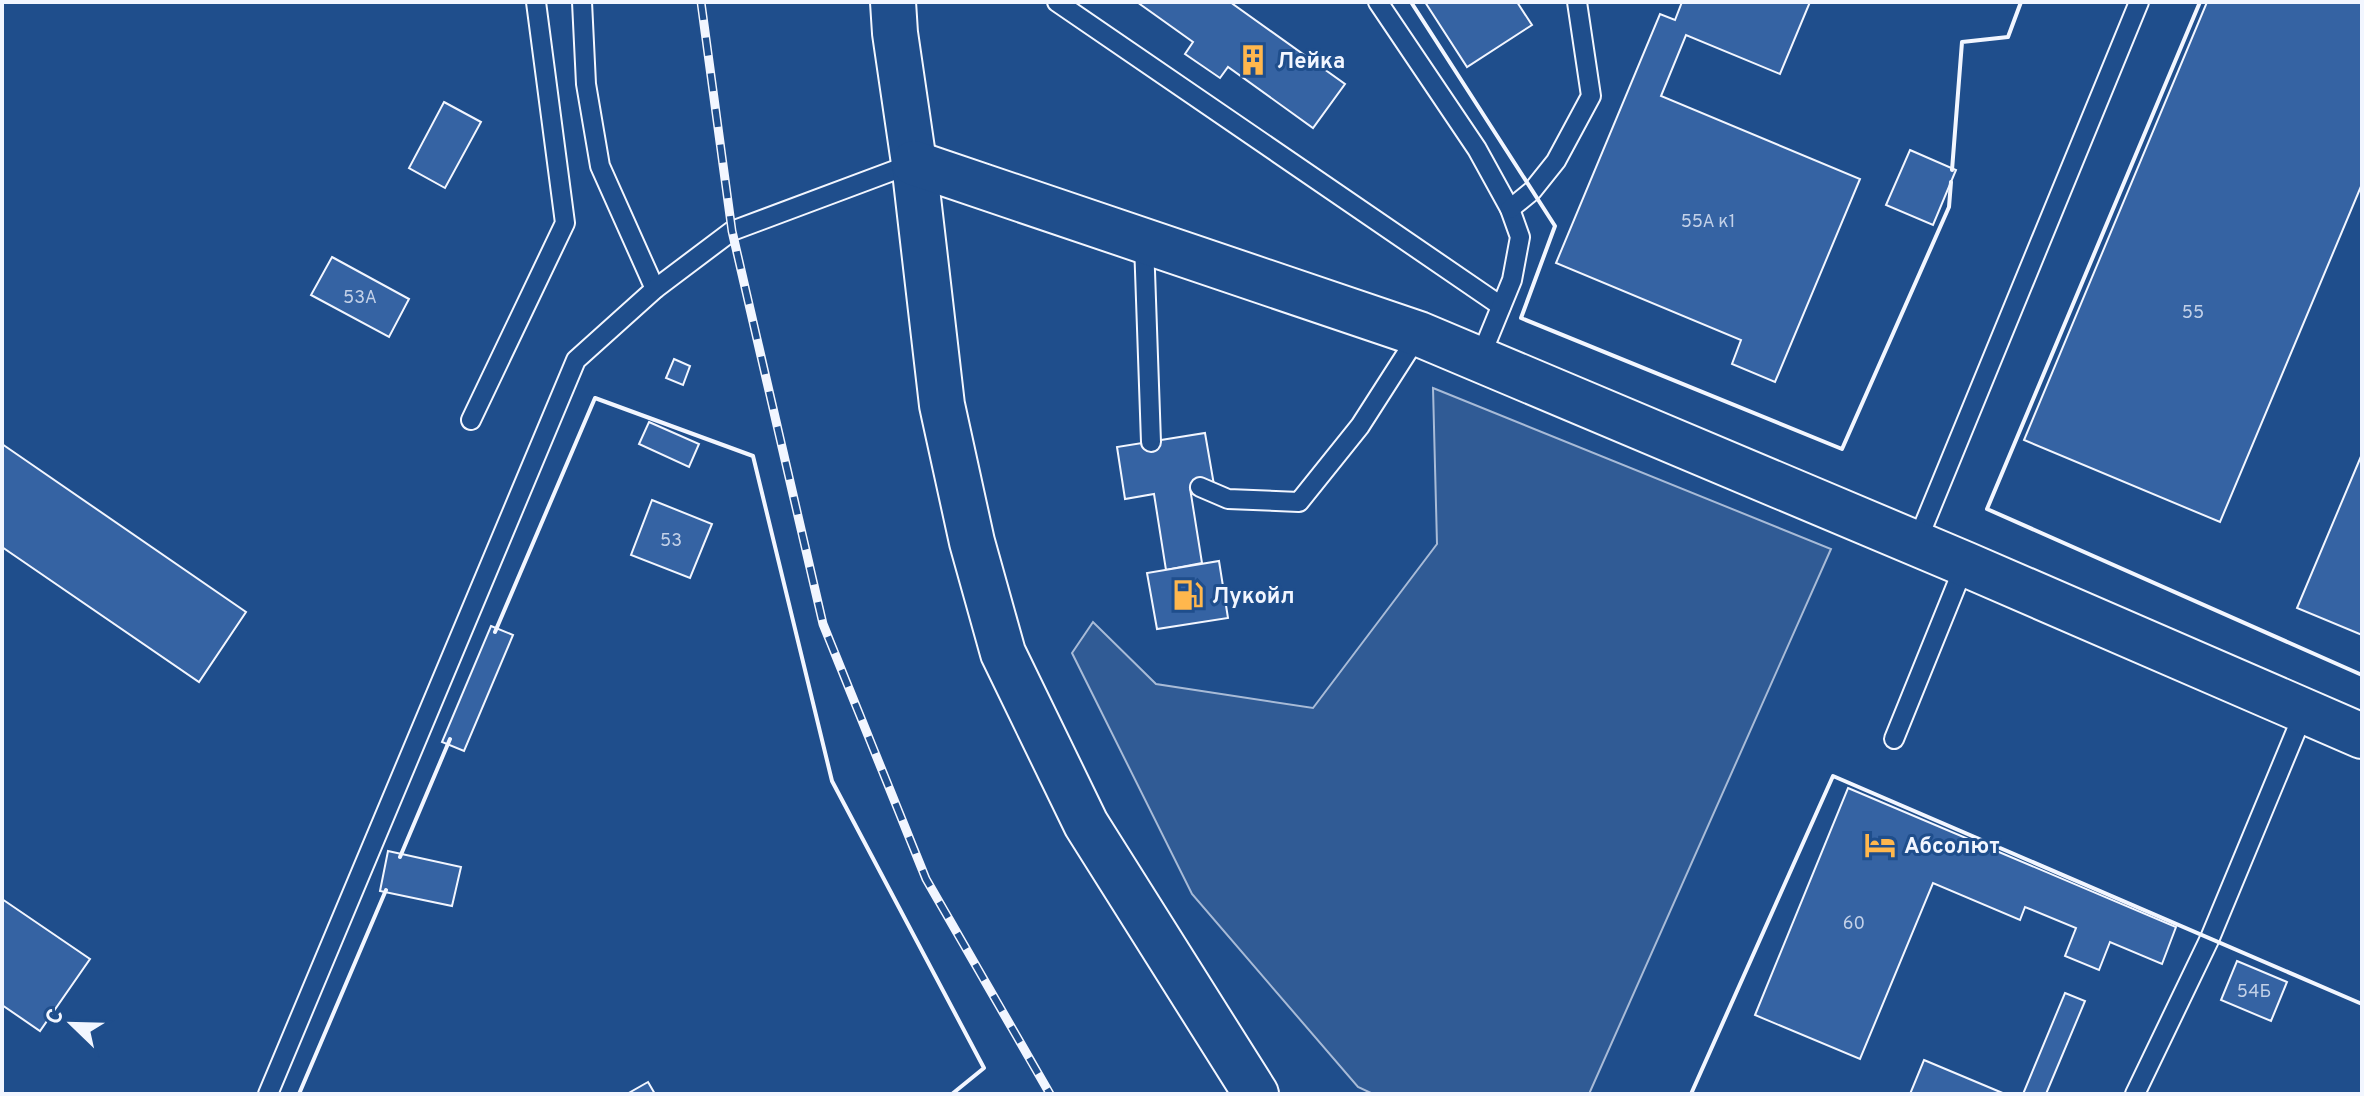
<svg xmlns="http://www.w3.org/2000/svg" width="2364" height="1096" font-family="Overpass,sans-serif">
<rect width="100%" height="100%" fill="#1f4e8c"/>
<polygon fill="#305b95" stroke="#a8bbd7" stroke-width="2" points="1433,388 1831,549 1589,1094 1373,1094 1358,1087 1192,894 1072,653 1093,622 1156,684 1313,708 1437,544"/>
<g fill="#3563a3" stroke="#f2f6ff" stroke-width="2">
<polygon points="1137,2 1230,2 1345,84 1313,128 1228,67 1220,78 1185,54 1193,42"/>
<polygon points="1425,2 1517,2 1532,25 1467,67"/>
<polygon points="1682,2 1810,2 1780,74 1686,35 1661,96 1860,179 1775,382 1732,364 1741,340 1556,263 1660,14 1675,20"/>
<polygon points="2207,2 2362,2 2362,184 2220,522 2024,440"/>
<polygon points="444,102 481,122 445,188 409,168"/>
<polygon points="1910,150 1956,170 1933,225 1886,205"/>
<polygon points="332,257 409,299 389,337 311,295"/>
<polygon points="674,359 690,366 683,385 666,378"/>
<polygon points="649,422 699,444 689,467 639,444"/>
<polygon points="1205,433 1214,485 1190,488 1202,563 1166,570 1154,494 1125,499 1117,447"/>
<polygon points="2,444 246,612 199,682 2,547"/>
<polygon points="2362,454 2362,635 2297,608"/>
<polygon points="652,500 712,524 690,578 631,555"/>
<polygon points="1219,561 1228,618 1157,629 1147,573"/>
<polygon points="491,626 513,635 464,751 442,742"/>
<polygon points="1848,788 2176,927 2162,964 2110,942 2099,970 2065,956 2076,928 2025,907 2020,920 1933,883 1860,1059 1755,1015"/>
<polygon points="388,851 461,867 452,906 380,891"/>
<polygon points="2,899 90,959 40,1031 2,1005"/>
<polygon points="2237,961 2287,982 2271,1021 2221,1000"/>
<polygon points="2065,993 2085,1001 2046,1094 2023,1094"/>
<polygon points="1924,1060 2005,1094 1910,1094"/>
<polygon points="648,1082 655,1094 627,1094"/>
</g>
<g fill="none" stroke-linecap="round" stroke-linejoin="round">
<defs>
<g id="lane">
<polyline points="582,2 586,84 600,166 655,289"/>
<polyline points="1057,2 1501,306"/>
<polyline points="1378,2 1477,149 1510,209 1520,237 1512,280 1480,358"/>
<polyline points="1510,209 1532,191 1556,161 1591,96 1577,2"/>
<polyline points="1144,243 1151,442"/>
<polyline points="471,420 565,223 536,2"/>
<polyline points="1200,487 1228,499 1299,502 1360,426 1419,334"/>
<polyline points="1916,544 2139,2"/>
<polyline points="1894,739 1965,564"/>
<polyline points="268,1094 576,360 655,289 732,231 914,163"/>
<polyline points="2135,1094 2210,938 2304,712"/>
</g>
<g id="secondary">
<polyline points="893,2 895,33 914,163 942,405 972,542 1003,653 1086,824 1256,1094"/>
<polyline points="914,163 1419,334 1965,564 2362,736"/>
</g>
</defs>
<use href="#lane" stroke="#f2f6ff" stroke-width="22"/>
<use href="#secondary" stroke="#f2f6ff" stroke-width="48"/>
<use href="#lane" stroke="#1f4e8c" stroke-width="18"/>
<use href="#secondary" stroke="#1f4e8c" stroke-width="44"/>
<defs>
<polyline id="rail" points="701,2 732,231 823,624 926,879 1050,1094"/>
</defs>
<use href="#rail" stroke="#f2f6ff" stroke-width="9"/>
<use href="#rail" stroke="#1f4e8c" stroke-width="6" stroke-dasharray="18" stroke-linecap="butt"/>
<g stroke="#f2f6ff" stroke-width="4">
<polyline points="1411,2 1555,226 1521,318 1842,449 1949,207 1951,182"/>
<polyline points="2200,2 1987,509 2362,675"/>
<polyline points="1952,170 1962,42 2008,37 2021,2"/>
<polyline points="495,632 595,398 753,456 832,781 984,1068 952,1094"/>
<polyline points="400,857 450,739"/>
<polyline points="299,1094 386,890"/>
<polyline points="1691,1094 1833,776 2362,1004"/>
</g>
</g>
<defs>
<symbol id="building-bare" viewBox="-9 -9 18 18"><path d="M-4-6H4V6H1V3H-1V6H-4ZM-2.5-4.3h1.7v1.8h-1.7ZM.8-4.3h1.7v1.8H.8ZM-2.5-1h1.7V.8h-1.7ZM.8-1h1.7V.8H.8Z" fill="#ffb74d" stroke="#1f4e8c" stroke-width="2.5" paint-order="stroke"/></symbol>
<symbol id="fuel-bare" viewBox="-9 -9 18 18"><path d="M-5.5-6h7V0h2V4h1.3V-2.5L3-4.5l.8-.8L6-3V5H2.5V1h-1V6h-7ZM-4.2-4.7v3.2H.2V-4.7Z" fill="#ffb74d" stroke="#1f4e8c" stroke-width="2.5" paint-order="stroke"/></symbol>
<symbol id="hotel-bare" viewBox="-9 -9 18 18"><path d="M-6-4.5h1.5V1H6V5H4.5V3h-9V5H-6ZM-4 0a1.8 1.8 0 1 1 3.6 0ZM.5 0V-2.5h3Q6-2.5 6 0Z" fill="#ffb74d" stroke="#1f4e8c" stroke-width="2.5" paint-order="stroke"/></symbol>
</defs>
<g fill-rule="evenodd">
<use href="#building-bare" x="1231" y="38" width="44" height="44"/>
<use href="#fuel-bare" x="1166" y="573" width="44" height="44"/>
<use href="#hotel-bare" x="1858" y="823" width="44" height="44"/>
</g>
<g text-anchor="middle" stroke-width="6" stroke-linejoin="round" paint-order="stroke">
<g font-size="18" fill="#c3d1e8">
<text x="1708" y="227">55А к1</text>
<text x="360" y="303">53А</text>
<text x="2193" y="318">55</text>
<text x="671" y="546">53</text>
<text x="1854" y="929">60</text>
<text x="2254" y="997">54Б</text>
</g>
<g font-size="22" font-weight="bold" fill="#f2f6ff" stroke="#1f4e8c" text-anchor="start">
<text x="1277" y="68">Лейка</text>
<text x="1212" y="603">Лукойл</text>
<text x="1904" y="853">Абсолют</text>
</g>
</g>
<rect width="2364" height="1096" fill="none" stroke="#f2f6ff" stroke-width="8"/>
<g transform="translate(72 1024) rotate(293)" stroke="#1f4e8c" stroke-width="6" paint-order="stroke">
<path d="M0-6L14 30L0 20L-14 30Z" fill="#f2f6ff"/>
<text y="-12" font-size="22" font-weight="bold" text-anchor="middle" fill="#f2f6ff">С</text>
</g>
</svg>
